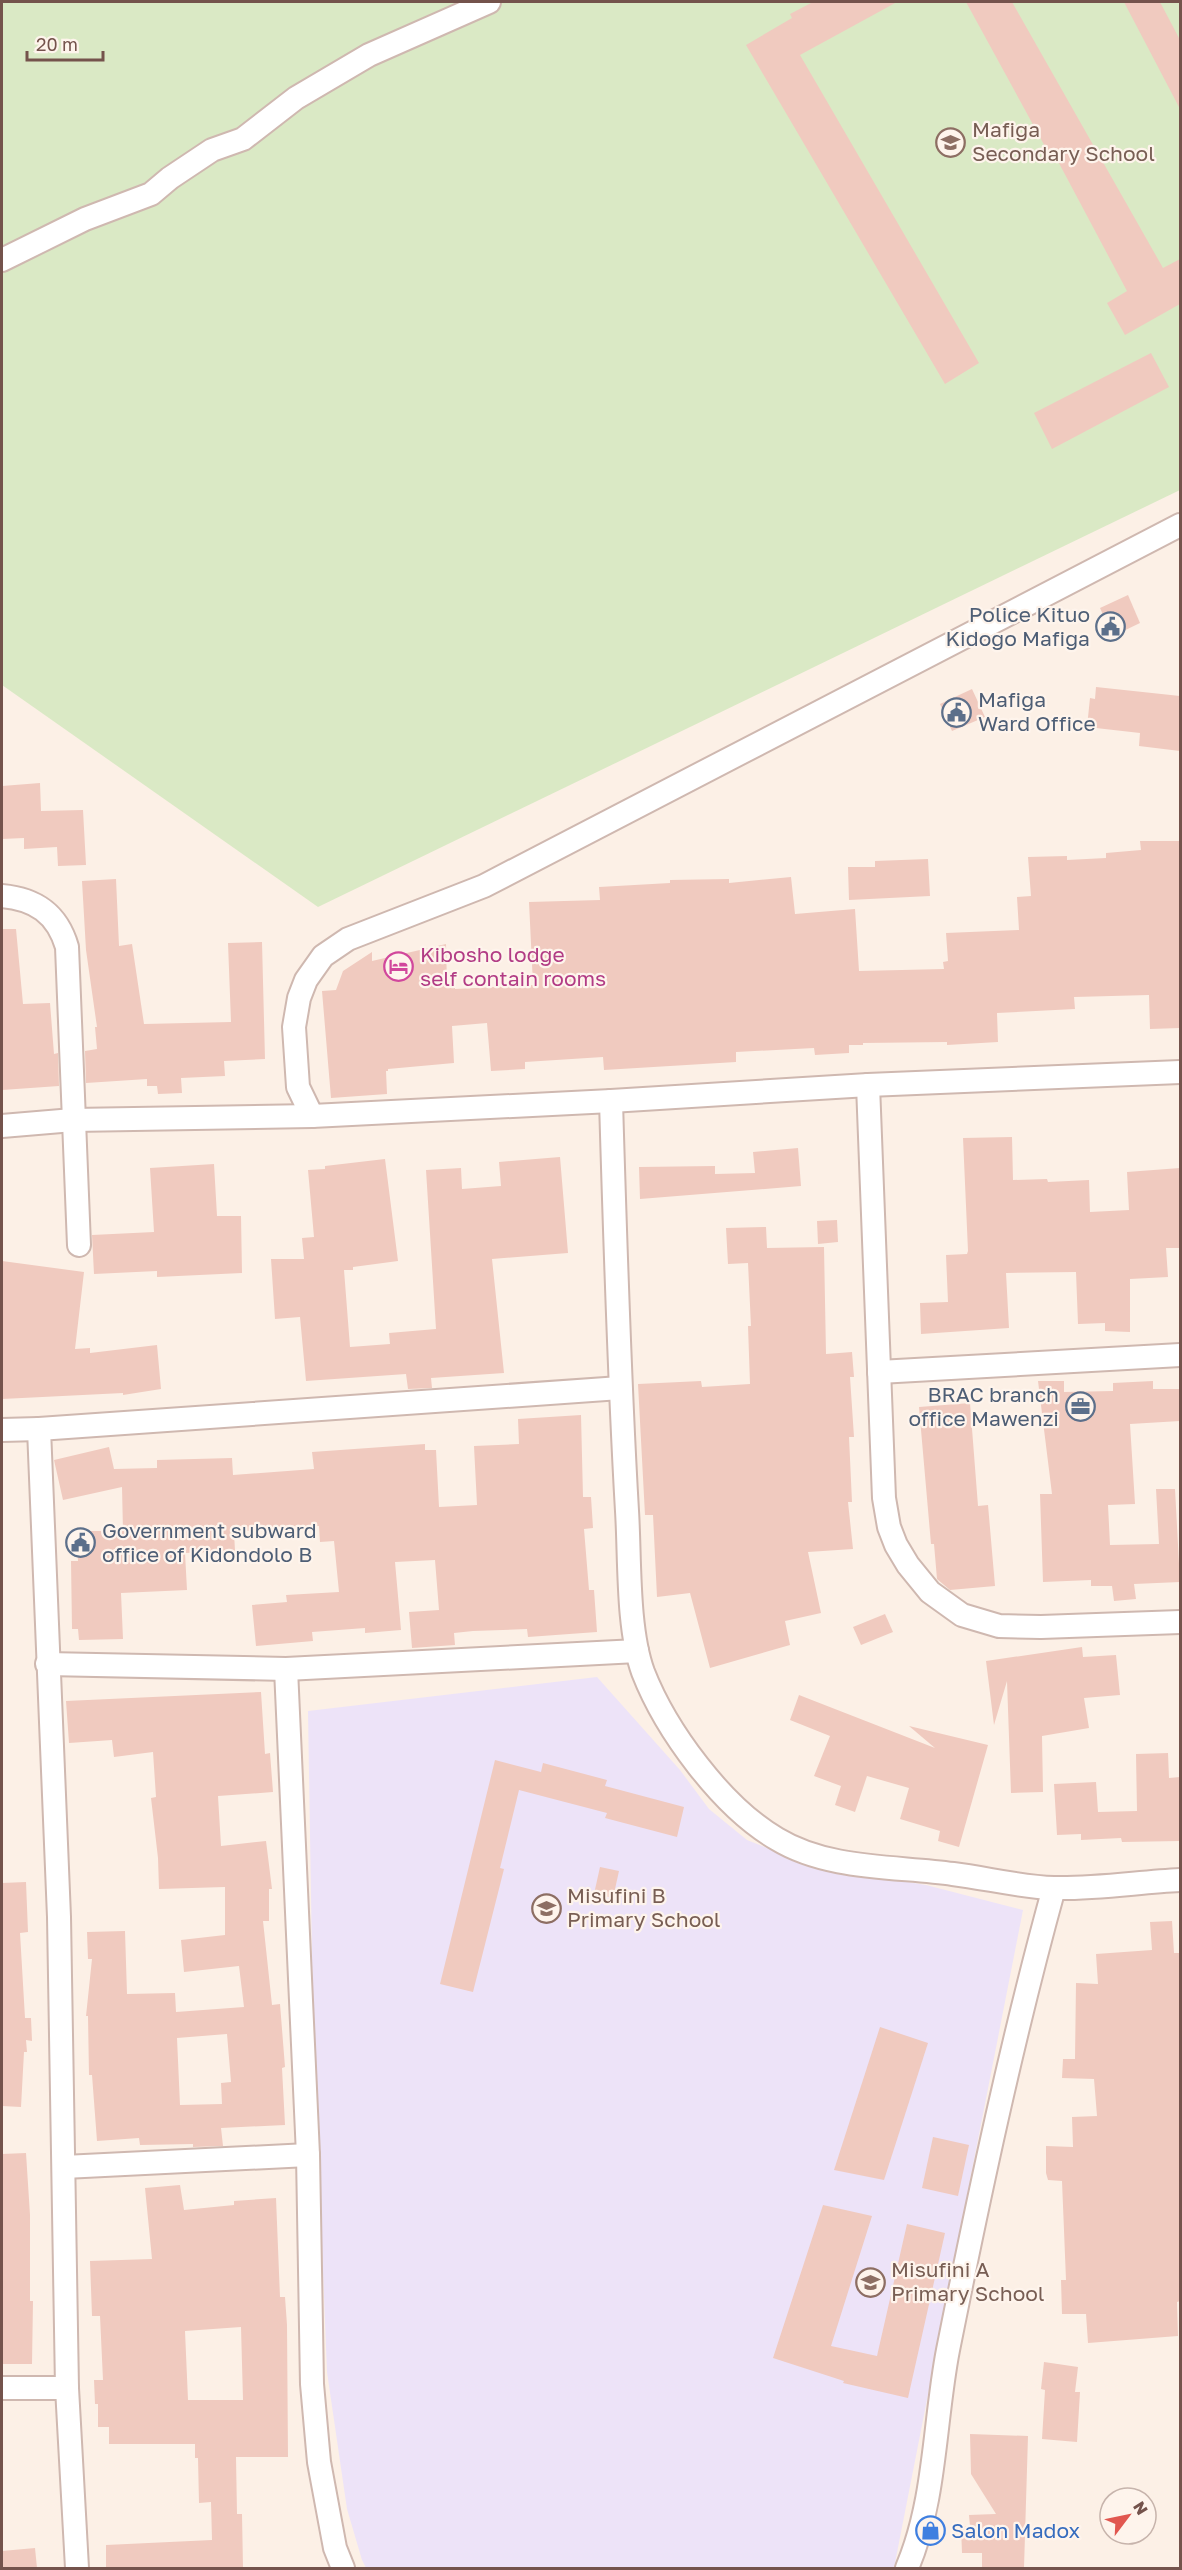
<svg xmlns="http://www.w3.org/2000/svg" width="1182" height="2570" font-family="'Golos Text',sans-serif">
<rect width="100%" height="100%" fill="#fcf0e6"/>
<polygon fill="#ede3f8" points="597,1677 680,1770 709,1809 747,1840 812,1866 926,1885 1023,1910 894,2568 366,2568 362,2560 347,2509 327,2372 313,2019 308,1711"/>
<polygon fill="#dae9c5" points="2,2 1180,2 1180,490 318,907 2,685"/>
<g fill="#f0cabf" fill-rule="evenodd">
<polygon points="813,2 897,2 800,55 979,363 945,384 746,45 792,18 790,14"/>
<polygon points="966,2 1012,2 1163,268 1180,259 1180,304 1125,335 1107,303 1127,291 1052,150 1048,152"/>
<polygon points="1124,2 1160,2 1180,40 1180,109"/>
<polygon points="1151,353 1169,387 1052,449 1034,413"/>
<polygon points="1128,595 1140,623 1113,636 1100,608"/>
<polygon points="1096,687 1180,696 1180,751 1139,746 1140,733 1087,727 1090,698 1095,699"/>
<polygon points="972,689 985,717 952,731 940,704"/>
<polygon points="40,783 41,811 83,810 86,865 58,866 57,847 24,849 24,838 2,839 2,786"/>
<polygon points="1140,841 1180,841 1180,1028 1150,1029 1149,995 1074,997 1075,1009 997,1013 998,1042 947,1045 947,1042 863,1043 863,1045 849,1045 849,1053 815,1055 814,1048 736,1052 736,1062 604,1070 603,1057 525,1062 525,1069 491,1071 487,1023 452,1026 454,1063 388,1069 388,1071 386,1071 387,1094 331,1098 322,991 336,990 343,971 372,952 372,961 446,944 447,984 455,984 455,989 533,985 529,902 600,900 599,887 670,883 670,880 729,879 729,883 791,877 795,914 855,909 859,971 944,969 943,962 948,961 946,933 1019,930 1017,897 1031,896 1028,857 1067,856 1067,860 1106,858 1106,853 1141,850"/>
<polygon points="928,859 930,896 849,900 848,867 875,867 875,861"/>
<polygon points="116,879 119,946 132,944 144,1024 231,1022 228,943 262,942 265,1059 224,1061 225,1076 181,1078 182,1093 158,1094 157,1086 147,1086 147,1079 86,1083 85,1051 97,1049 95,1027 97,1027 86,950 82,881"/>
<polygon points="2,929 16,929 23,1004 50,1003 54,1054 58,1053 59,1086 2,1090"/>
<polygon points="1012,1137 1013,1180 1047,1179 1048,1182 1089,1180 1090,1212 1129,1210 1127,1172 1180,1168 1180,1248 1166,1248 1168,1277 1130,1279 1130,1332 1105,1331 1105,1323 1078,1324 1076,1272 1006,1273 1009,1328 921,1334 920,1303 948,1302 946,1255 967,1254 968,1251 963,1138"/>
<polygon points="798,1148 801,1186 640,1199 639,1167 715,1166 715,1174 755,1173 753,1152"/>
<polygon points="560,1157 568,1253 492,1259 504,1373 431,1378 432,1388 408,1389 406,1374 306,1381 300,1317 275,1319 271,1259 304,1259 302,1238 314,1237 308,1170 325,1169 325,1166 385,1159 398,1261 353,1267 353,1270 344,1270 350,1347 390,1344 389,1333 436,1329 426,1170 461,1168 462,1189 501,1186 499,1162"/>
<polygon points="214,1164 217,1216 241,1216 242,1273 157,1277 157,1271 94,1274 92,1235 154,1232 150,1168"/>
<polygon points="837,1220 838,1242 818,1244 817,1221"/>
<polygon points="766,1227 767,1248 824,1247 826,1354 852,1352 854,1377 850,1377 854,1437 849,1437 852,1502 848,1502 853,1549 808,1552 821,1613 785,1621 790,1645 710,1668 690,1593 657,1597 653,1515 645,1515 638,1384 701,1381 702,1387 750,1384 748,1326 751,1326 748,1263 728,1264 726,1228"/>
<polygon points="2,1261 84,1272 75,1349 90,1348 90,1353 157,1345 161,1389 123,1395 123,1393 2,1399"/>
<polygon points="1038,1381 1064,1381 1064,1392 1113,1391 1113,1383 1153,1381 1153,1389 1180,1389 1180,1421 1130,1424 1135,1504 1108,1505 1110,1545 1159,1544 1156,1489 1175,1489 1180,1582 1134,1584 1136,1599 1114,1601 1112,1586 1091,1586 1091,1580 1043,1582 1040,1494 1052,1494"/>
<polygon points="970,1403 978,1506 988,1505 995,1586 950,1590 937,1579 934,1544 931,1544 919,1407"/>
<polygon points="581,1415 583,1497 591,1497 593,1528 584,1529 589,1590 594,1590 597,1632 528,1637 527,1629 473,1631 454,1633 455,1645 412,1648 409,1612 439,1610 435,1560 395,1562 401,1630 365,1633 365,1628 312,1632 313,1641 256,1646 252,1605 287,1602 286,1595 339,1592 334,1541 320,1542 319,1526 271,1527 271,1529 234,1532 235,1551 185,1553 187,1590 121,1593 123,1639 79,1640 78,1629 72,1629 71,1561 78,1561 76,1531 123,1531 122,1487 63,1500 54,1460 109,1447 114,1469 157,1468 157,1460 232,1458 233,1475 314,1469 312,1452 425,1444 425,1450 436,1450 439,1507 477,1505 474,1446 519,1444 518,1419"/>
<polygon points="885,1614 893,1632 861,1645 853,1627"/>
<polygon points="1082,1647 1083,1657 1116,1655 1120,1695 1084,1698 1089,1728 1042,1736 1043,1792 1011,1793 1007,1681 994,1725 986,1661"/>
<path d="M 261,1692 L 265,1754 L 270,1753 L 273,1792 L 218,1796 L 221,1846 L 266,1841 L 272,1889 L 269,1889 L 269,1921 L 263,1921 L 272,2005 L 280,2004 L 285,2067 L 282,2068 L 285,2125 L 221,2128 L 223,2146 L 193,2147 L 193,2144 L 140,2145 L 139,2138 L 97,2141 L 92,2075 L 89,2075 L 88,2016 L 86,2016 L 92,1959 L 88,1959 L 87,1932 L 125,1931 L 127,1994 L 175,1993 L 176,2012 L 244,2007 L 239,1966 L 184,1972 L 181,1940 L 225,1935 L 225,1887 L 159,1889 L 158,1858 L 151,1798 L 156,1797 L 153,1752 L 114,1757 L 112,1740 L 69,1743 L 66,1701 ZM 227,2034 L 231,2082 L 221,2083 L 222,2104 L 180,2105 L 177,2038 Z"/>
<polygon points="799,1695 935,1748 909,1726 988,1745 959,1847 938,1841 940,1831 900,1819 909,1788 867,1776 855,1812 835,1805 841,1786 814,1776 830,1736 790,1720"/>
<polygon points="1168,1753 1169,1778 1180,1777 1180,1841 1122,1842 1121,1838 1081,1840 1081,1834 1057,1835 1054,1784 1096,1782 1098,1812 1137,1811 1136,1754"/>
<polygon points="495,1760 541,1772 543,1763 607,1780 605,1786 684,1807 677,1837 605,1818 607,1813 519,1790 500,1868 504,1869 473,1992 440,1984"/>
<polygon points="600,1867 619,1871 613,1898 594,1894"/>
<polygon points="26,1882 28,1932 20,1933 25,2018 31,2018 32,2041 26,2040 27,2052 24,2052 21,2107 2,2106 2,1883"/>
<polygon points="1172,1921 1174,1953 1180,1953 1180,2301 1177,2302 1178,2336 1088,2343 1086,2314 1062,2314 1061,2280 1066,2280 1062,2181 1048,2180 1046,2173 1046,2146 1073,2147 1072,2117 1097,2116 1094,2079 1062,2078 1063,2059 1075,2059 1076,1983 1098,1984 1096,1954 1152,1950 1150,1922"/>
<polygon points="880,2027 928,2043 884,2180 834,2170"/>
<polygon points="933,2137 969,2145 958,2196 922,2188"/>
<polygon points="26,2153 30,2215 30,2301 33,2301 32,2364 2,2364 2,2154"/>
<path d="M 180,2185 L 184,2210 L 234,2205 L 234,2201 L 276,2198 L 280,2297 L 285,2297 L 287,2325 L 288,2457 L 236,2457 L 237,2514 L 242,2514 L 243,2568 L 106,2568 L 106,2545 L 212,2540 L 211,2502 L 199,2503 L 198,2458 L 195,2458 L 195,2444 L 109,2444 L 109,2427 L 98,2427 L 98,2404 L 95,2404 L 94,2380 L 103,2380 L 100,2316 L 92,2316 L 90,2261 L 152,2259 L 145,2188 ZM 241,2327 L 243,2400 L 188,2400 L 185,2331 Z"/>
<polygon points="823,2205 872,2216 831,2346 877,2356 907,2224 945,2233 908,2398 843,2383 844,2381 773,2358"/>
<polygon points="1044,2362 1078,2367 1075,2392 1080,2392 1077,2442 1042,2439 1045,2390 1041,2389"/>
<polygon points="970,2434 1028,2436 1024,2568 982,2568 982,2553 962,2553 961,2527 970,2526 969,2515 996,2514 971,2474"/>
<polygon points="35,2548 37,2568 2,2568 2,2551"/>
</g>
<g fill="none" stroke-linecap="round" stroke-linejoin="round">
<defs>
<g id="street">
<polyline points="2,260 85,219 151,194 170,178 212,150 243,139 296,98 369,55 489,2"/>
<path d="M 2,896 C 35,899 57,913 67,947 L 79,1245"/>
<polyline points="868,1085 884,1498 889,1527 896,1545 908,1565 930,1592 962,1615 999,1626 1041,1627 1180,1622"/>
<path d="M 611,1101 C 615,1238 619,1374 627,1511 C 630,1558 627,1628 643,1672 C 666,1731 722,1807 777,1839 C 828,1870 895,1866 953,1874 C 986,1878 1021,1887 1054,1888 C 1096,1889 1139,1882 1180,1880"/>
<polyline points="312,1116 298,1087 294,1027 299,998 306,980 323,956 348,939 484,886 1180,525"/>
<polyline points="2,1126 73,1120 312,1116 611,1101 868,1085 1180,1072"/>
<polyline points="879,1372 1180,1355"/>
<polyline points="2,1430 39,1429"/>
<polyline points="47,1664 286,1669 637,1651"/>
<polyline points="286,1669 308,2155 312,2384 319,2462 335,2548 343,2568"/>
<polyline points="64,2167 308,2155"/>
<polyline points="2,2388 67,2388"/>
<polyline points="77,2568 67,2388 59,1917 39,1429 620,1388"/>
<path d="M 907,2568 C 936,2500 934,2422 948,2350 C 979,2195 1012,2040 1054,1888"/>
</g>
</defs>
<use href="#street" stroke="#cfb8b0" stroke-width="26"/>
<use href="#street" stroke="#fff" stroke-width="22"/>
</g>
<defs>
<symbol id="school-ring" viewBox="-11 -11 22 22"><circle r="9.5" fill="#fef4ec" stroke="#8d6e63" stroke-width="1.5"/><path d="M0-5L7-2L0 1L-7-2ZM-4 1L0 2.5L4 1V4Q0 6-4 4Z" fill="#8d6e63"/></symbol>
<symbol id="civic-ring" viewBox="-11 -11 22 22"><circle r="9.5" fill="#fef4ec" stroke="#5c6f8a" stroke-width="1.5"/><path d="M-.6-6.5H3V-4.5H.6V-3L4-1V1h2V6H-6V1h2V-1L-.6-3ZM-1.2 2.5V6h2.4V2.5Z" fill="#5c6f8a"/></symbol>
<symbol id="hotel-ring" viewBox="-11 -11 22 22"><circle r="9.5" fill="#fef4ec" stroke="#d1479c" stroke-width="1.5"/><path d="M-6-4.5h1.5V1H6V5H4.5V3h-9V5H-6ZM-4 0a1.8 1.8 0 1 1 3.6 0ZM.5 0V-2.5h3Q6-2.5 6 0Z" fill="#d1479c"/></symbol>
<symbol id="office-ring" viewBox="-11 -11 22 22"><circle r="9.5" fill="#fef4ec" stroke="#5c6f8a" stroke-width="1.5"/><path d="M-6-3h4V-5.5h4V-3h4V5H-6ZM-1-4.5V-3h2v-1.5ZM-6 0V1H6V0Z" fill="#5c6f8a"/></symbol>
<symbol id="shop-ring" viewBox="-11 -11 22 22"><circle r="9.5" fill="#fef4ec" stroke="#3f7fe0" stroke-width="1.5"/><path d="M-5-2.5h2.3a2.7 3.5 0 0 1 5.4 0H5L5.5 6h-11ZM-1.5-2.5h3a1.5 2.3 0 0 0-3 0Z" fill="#3f7fe0"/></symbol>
</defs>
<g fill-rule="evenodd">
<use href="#school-ring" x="934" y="126" width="33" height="33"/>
<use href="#civic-ring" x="1094" y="610" width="33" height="33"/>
<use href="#civic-ring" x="940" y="696" width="33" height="33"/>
<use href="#hotel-ring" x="382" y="950" width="33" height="33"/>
<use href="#office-ring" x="1064" y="1390" width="33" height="33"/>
<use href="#civic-ring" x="64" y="1526" width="33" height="33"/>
<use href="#school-ring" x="530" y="1892" width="33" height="33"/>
<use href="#school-ring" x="854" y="2266" width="33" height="33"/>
<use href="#shop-ring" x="914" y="2514" width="33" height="33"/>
</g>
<g text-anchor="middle" stroke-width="4.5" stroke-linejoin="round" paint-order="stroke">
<g font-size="21" fill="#785e54" stroke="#fef4ec" text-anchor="start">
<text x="972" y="137">Mafiga<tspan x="972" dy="24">Secondary School</tspan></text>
<text x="567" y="1903">Misufini B<tspan x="567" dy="24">Primary School</tspan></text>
<text x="891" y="2277">Misufini A<tspan x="891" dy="24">Primary School</tspan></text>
</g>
<g font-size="21" fill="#4e5e75" stroke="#fef4ec" text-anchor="end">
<text x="1090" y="622">Police Kituo<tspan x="1090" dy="24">Kidogo Mafiga</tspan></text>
<text x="978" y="707" text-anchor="start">Mafiga<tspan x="978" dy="24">Ward Office</tspan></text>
<text x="1059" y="1402">BRAC branch<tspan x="1059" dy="24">office Mawenzi</tspan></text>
<text x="102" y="1538" text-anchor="start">Government subward<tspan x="102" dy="24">office of Kidondolo B</tspan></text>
</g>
<g font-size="21" fill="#b23c85" stroke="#fef4ec" text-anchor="start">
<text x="420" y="962">Kibosho lodge<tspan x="420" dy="24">self contain rooms</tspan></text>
</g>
<g font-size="21" fill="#366cbe" stroke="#fef4ec" text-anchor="start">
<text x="951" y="2538">Salon Madox</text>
</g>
</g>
<rect width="1182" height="2570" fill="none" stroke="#74534c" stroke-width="6"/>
<g transform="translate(1128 2516) rotate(58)"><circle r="28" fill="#fef4ec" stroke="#c7b4ac" stroke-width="1.5"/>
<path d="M0-4.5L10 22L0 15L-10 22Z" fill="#e15750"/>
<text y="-9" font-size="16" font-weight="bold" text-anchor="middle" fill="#74534c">N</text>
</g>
<path d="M27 51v9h76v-9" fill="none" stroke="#74534c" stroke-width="3"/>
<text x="36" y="51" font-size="18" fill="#74534c" stroke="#fef4ec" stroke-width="4.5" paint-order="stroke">20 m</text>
</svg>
